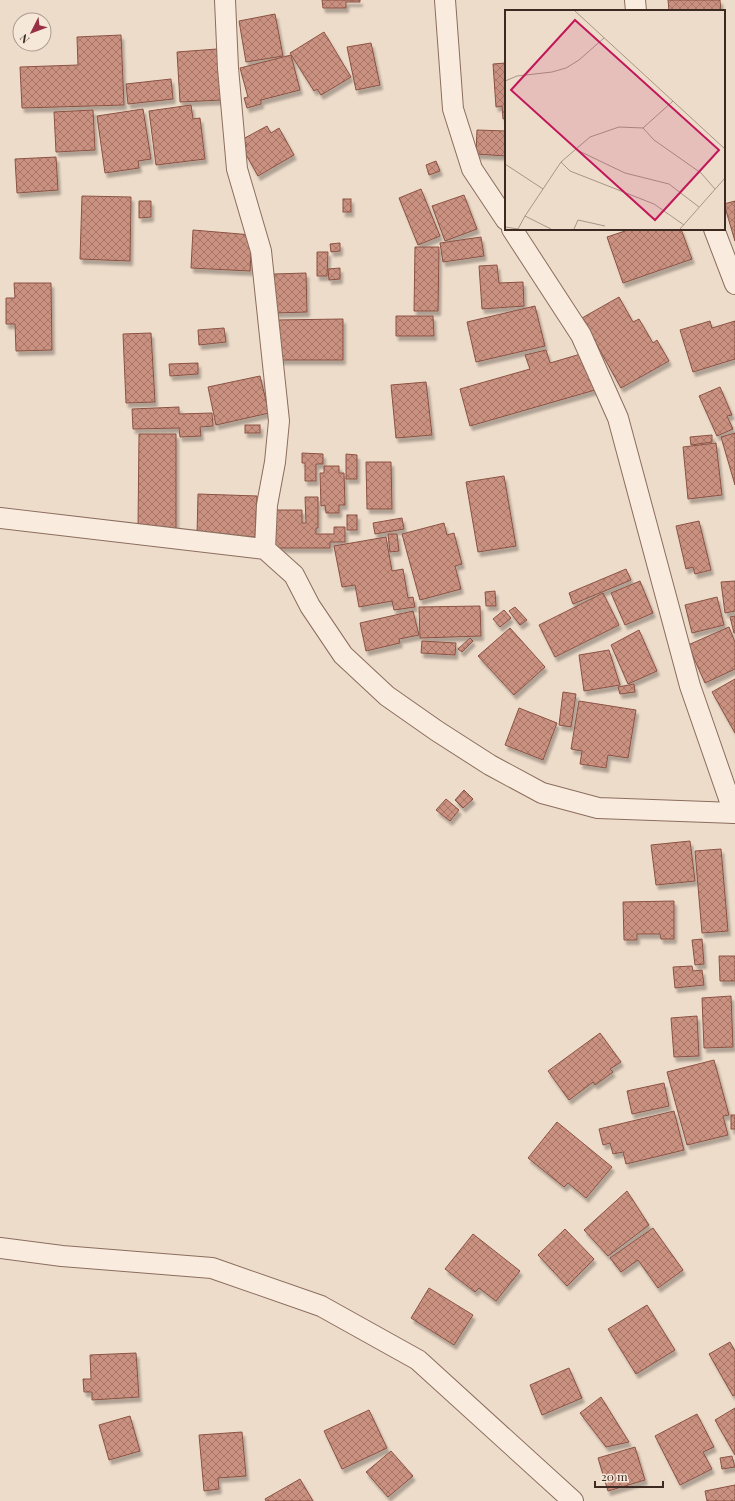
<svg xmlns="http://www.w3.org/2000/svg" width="735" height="1501" font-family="'Playfair Display',serif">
<defs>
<pattern id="building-cross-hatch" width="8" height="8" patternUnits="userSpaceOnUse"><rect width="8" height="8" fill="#cb9180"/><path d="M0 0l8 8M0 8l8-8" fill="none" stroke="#a67668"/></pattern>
<filter id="shadow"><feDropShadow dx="2.5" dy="4.5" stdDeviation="1" flood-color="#0004"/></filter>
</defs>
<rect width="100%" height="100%" fill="#eedcca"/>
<g fill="url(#building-cross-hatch)" stroke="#8a5244" filter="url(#shadow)">
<polygon points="322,0 360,0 360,2 346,2 346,8 323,8"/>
<polygon points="668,0 720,0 721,11 669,11"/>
<polygon points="275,14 283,56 246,62 239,21"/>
<polygon points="324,32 351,77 321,95 317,89 314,91 290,53"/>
<polygon points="121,35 124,105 22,108 20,67 78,65 77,37"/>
<polygon points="371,43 380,85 356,90 347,47"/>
<polygon points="217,49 221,100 180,102 177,52"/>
<polygon points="291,55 300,90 261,100 261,104 247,108 244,98 248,97 240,68"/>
<polygon points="506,63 506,118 503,119 502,106 496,107 493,64"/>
<polygon points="171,79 173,99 128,104 126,84"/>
<polygon points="191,105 193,119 200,118 205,159 156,165 149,111"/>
<polygon points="143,109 151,159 138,161 139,168 105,173 97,116"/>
<polygon points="93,110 95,150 56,152 54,112"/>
<polygon points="267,126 271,133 279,128 294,155 258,176 243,149 247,146 243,139"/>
<polygon points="477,130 506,131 506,156 476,154"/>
<polygon points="56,157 58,190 17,193 15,159"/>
<polygon points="436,161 440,171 429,175 426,165"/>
<polygon points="421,189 440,236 418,245 399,198"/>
<polygon points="464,195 477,229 445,241 432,206"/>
<polygon points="82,196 131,197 130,261 80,259"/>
<rect x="343" y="199" width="8" height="13"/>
<polygon points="139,201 151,201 151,217 139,218"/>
<polygon points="735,201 735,241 724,204"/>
<polygon points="631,229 681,229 692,259 623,283 607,237"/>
<polygon points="193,230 252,235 250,271 191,268"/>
<polygon points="481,237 484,256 443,262 440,243"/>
<polygon points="340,243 340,251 331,252 330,244"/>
<polygon points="415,247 439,247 438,311 414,311"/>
<polygon points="317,252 328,252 327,276 317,276"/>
<polygon points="497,265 499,283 523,282 524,306 482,309 479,266"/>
<polygon points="340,268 340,279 329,280 328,269"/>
<polygon points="306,273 307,312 275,313 274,274"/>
<polygon points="14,283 51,283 52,350 16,351 15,324 6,324 6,298 15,298"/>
<polygon points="619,297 633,322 639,319 653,343 657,340 669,361 621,388 582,318"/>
<polygon points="535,306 545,346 476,362 467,322"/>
<polygon points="396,316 433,316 434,336 396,336"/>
<polygon points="343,319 343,360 276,360 276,320"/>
<polygon points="710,321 712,328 735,321 735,359 693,372 680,330"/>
<polygon points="224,328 226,342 199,345 198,330"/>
<polygon points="151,333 155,402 126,403 123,334"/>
<polygon points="546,350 550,363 584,353 595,390 470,426 460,389 530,369 525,355"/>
<polygon points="198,363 198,374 170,376 169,364"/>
<polygon points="260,376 269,413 216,425 208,387"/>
<polygon points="426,382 432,435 396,438 391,385"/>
<polygon points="720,387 732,415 727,416 733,429 717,436 699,396"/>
<polygon points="179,407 179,414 212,413 213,426 200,427 201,436 180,437 179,428 133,429 132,409"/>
<rect x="245" y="425" width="15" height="8"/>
<polygon points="735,433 735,485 721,437"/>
<polygon points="139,434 176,434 176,529 138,529"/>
<polygon points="712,435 712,442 691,445 690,437"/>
<polygon points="716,443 722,495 688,499 683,447"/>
<polygon points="302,453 323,454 323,464 316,464 316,481 305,481 305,463 302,463"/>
<polygon points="346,454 357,455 357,479 346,479"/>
<polygon points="366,462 391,462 392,509 367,509"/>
<polygon points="324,466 339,466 339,473 344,473 345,505 339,505 339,513 326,513 325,505 321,506 320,473 324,473"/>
<polygon points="504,476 516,546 478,552 466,482"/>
<polygon points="198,494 257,496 255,537 197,535"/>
<polygon points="305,497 318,497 318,528 316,528 316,534 334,534 334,527 345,527 345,542 330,542 330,548 272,548 272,510 302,510 302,523 306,523"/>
<rect x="347" y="515" width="10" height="15"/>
<polygon points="402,518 404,529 375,534 373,523"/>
<polygon points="699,521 711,570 695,574 693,567 686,569 676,526"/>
<polygon points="444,523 447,535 454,533 462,564 455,566 461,589 420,600 402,534"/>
<polygon points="388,534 397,534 399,551 390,552"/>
<polygon points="386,537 392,571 403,569 408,598 413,597 415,607 394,610 392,601 359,607 355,585 342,587 334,546"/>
<polygon points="626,569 631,580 573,604 569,593"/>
<polygon points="640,581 653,613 625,625 611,593"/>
<polygon points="735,581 735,611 725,613 721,582"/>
<polygon points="495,591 496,606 486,606 485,592"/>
<polygon points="603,593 619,625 555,657 539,625"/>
<polygon points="717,597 724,625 692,633 685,605"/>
<polygon points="480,606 481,636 420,638 419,607"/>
<polygon points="515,607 527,620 520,625 509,611"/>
<polygon points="504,610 511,618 500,627 493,619"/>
<polygon points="413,611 419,635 399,639 400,643 366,651 360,623"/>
<polygon points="735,616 735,633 734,633 730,617"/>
<polygon points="729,627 735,642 735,669 705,683 688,645"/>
<polygon points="510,628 545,667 514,695 478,656"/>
<polygon points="639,630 657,671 628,684 611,645"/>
<polygon points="470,638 473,641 462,652 458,649"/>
<polygon points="422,641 456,643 455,655 421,653"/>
<polygon points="609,650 620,685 584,691 579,655"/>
<polygon points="735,679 735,733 712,692"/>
<polygon points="634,684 635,692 620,694 618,687"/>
<polygon points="563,692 576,694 571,727 559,725"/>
<polygon points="579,701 636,710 628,758 608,755 606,768 580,764 582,751 571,749"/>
<polygon points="519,708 557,723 543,760 505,745"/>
<polygon points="464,790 473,799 463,808 455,800"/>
<polygon points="446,799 459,810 450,821 436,810"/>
<polygon points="690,841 695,881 656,885 651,845"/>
<polygon points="721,849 728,931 702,933 695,851"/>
<polygon points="674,901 674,939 661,939 660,934 637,934 637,940 624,940 623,902"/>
<polygon points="702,939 704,964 695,965 692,940"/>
<polygon points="719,956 735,956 735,981 720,981"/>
<polygon points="692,966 693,971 702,970 704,985 675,988 673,967"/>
<polygon points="731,996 733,1047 704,1048 702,998"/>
<polygon points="697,1016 699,1056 674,1057 671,1018"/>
<polygon points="600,1033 621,1062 610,1069 613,1072 595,1085 593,1082 569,1100 548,1071"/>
<polygon points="714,1060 729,1115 723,1116 728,1135 687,1145 667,1072"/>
<polygon points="664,1083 669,1106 632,1114 627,1091"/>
<polygon points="674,1111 684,1150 626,1164 623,1152 613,1154 610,1143 603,1145 599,1129"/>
<rect x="731" y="1115" width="4" height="14"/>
<polygon points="557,1122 612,1167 586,1198 568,1183 564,1187 528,1158"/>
<polygon points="627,1191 649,1225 608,1256 584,1230"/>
<polygon points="653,1228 683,1270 658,1288 638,1260 621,1272 610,1258"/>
<polygon points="565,1229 594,1259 567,1286 538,1255"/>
<polygon points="473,1234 520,1271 496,1301 479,1288 475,1292 445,1269"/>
<polygon points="429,1288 473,1315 454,1345 411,1318"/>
<polygon points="647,1305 675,1350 636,1374 608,1329"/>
<polygon points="730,1342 735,1351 735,1395 733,1396 709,1354"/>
<polygon points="136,1353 139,1397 92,1400 92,1392 84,1392 83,1379 91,1379 90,1355"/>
<polygon points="569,1368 582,1398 542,1415 530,1385"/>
<polygon points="601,1397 629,1442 606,1447 580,1413"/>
<polygon points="735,1408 735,1455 715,1420"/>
<polygon points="369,1410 387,1448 342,1469 324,1431"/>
<polygon points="697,1414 714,1447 703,1452 712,1469 680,1485 655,1436"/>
<polygon points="130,1416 140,1451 109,1460 99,1425"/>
<polygon points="242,1432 246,1476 218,1478 219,1489 204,1491 199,1435"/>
<polygon points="635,1447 645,1480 608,1491 598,1458"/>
<polygon points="391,1451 413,1476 388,1497 366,1472"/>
<polygon points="732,1456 735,1467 722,1469 720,1458"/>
<polygon points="300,1479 313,1501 266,1501 265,1499"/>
<polygon points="735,1485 735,1501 707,1501 705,1491"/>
</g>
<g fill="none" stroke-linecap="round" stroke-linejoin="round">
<defs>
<g id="street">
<polyline points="225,0 228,68 237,169 261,251 279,421 275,462 267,505 265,549"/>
<polyline points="445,0 453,109 472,169 506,220"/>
<polyline points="635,0 636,11"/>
<polyline points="512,229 581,335 618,418 690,686 734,813"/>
<polyline points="714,229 735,284"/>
<polyline points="0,518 265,549 294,575 310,606 343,655 387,696 437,731 490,765 542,793 598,808 735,813"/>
<polyline points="0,1248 62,1256 212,1268 321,1306 418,1360 573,1501"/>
</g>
</defs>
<use href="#street" stroke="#8b6d5e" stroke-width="22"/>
<use href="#street" stroke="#f9ebdd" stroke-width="20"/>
</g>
<g transform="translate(505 10)">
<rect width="220" height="220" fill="#eedcca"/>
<path fill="none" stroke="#a79486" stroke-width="1" d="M 70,1 L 220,139M 0,71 L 12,66 L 47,62 L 61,58 L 74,50 L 99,28M 138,118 L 149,130 L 196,163 L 210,179M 72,140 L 120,163 L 164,174 L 194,197M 56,152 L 65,161 L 149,194 L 179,215M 0,154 L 38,179 L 20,206 L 46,219M 38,179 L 56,152 L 85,127 L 114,117 L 138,118 L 168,91M 0,217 L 13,219 L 20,206M 69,219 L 73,210 L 100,216M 175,219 L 220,168"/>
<path fill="#c2185b" fill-opacity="0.15" stroke="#c2185b" stroke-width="2" d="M 70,10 L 214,140 L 150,210 L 6,80 Z"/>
<rect width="220" height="220" fill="none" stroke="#3c2921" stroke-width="2"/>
</g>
<g transform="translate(32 32) rotate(228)"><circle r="19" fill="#f6e8d9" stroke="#ac9c8f"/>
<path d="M0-3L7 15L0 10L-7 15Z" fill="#992f44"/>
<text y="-6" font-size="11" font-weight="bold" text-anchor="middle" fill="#3c2921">N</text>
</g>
<path d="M595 1481v6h68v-6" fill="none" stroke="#3c2921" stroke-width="2"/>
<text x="601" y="1481" font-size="12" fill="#3c2921" stroke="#f6e8d9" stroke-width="3" paint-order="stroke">20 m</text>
</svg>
